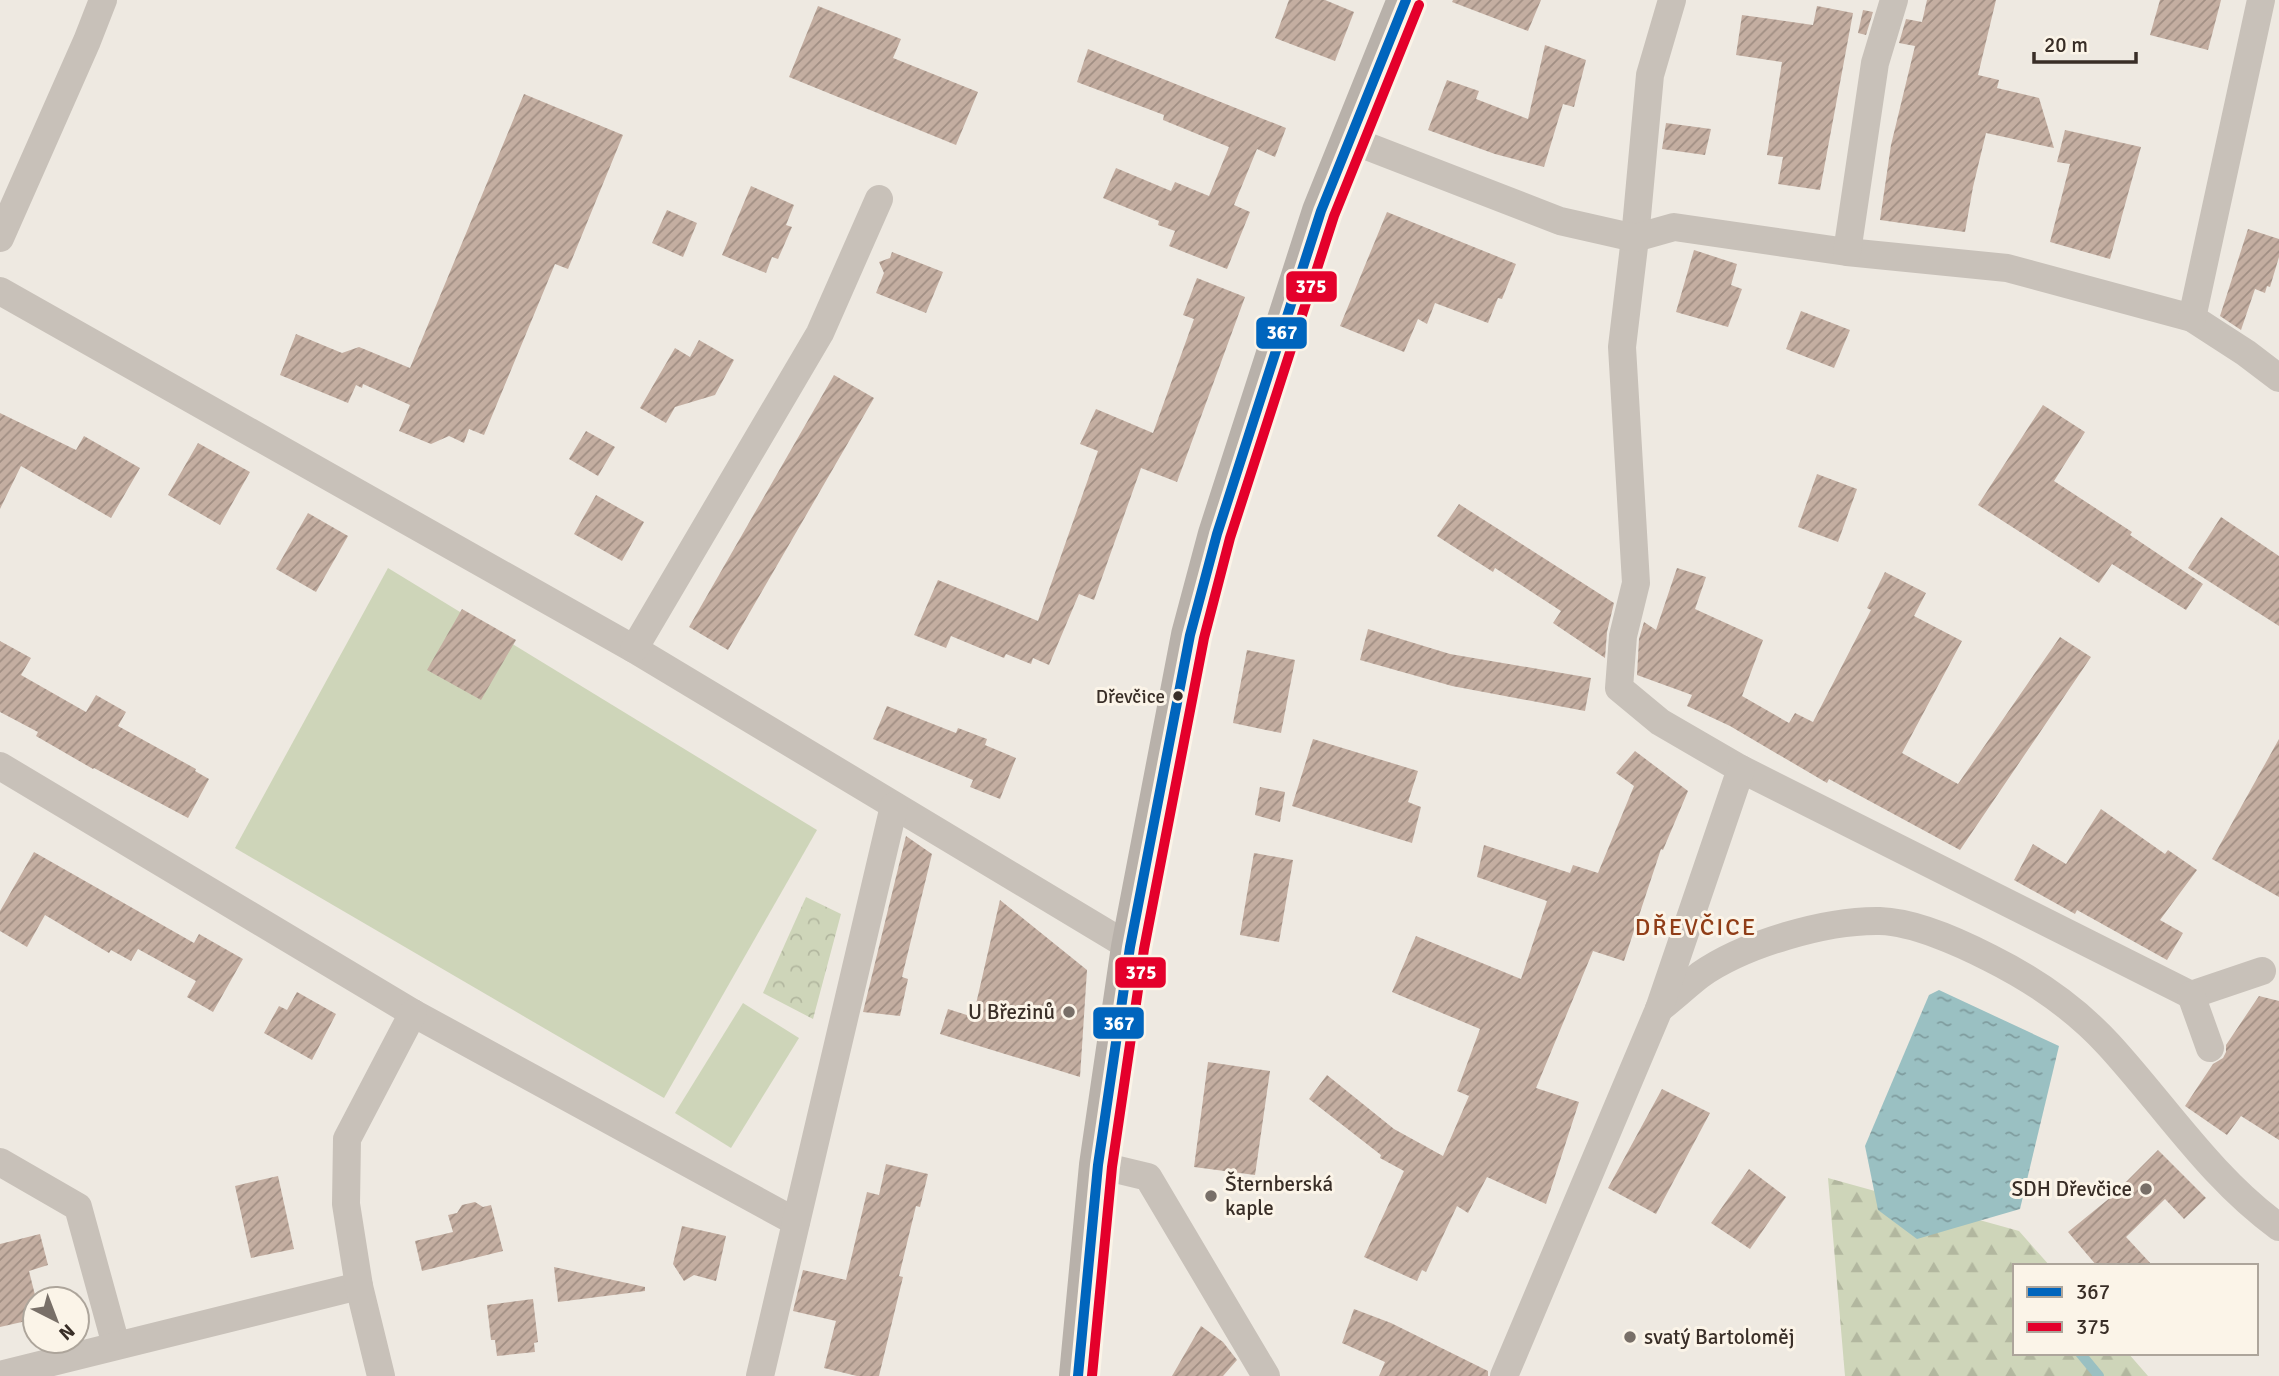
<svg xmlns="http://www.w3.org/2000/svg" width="2279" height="1376" font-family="Signika,sans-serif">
<defs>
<pattern id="forest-firs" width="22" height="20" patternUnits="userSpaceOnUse" patternTransform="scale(1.75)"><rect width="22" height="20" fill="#ced5b9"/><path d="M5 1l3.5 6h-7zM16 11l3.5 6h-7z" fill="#b2b79f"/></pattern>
<pattern id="park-crowns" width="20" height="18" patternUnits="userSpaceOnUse" patternTransform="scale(1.75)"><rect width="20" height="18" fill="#ced5b9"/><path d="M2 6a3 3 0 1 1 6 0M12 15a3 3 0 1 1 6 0" fill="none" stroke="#b2b79f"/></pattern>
<pattern id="water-ripples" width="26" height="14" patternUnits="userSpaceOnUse" patternTransform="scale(1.75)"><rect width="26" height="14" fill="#9ac0c2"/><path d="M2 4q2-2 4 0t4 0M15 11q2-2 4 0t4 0" fill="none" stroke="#7f9c9e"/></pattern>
<pattern id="building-hatch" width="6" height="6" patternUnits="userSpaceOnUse" patternTransform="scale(1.75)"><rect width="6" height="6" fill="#c4aea1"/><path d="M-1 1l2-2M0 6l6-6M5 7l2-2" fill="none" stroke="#a08e83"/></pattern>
</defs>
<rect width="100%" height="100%" fill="#eee9e1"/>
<g fill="#ced5b9">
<polygon points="388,568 817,830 664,1098 235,848"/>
<polygon points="743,1003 799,1038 731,1148 675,1113"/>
</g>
<polygon fill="url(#forest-firs)" points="1828,1178 2019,1231 2050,1266 2015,1266 2015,1353 2128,1353 2148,1376 1845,1376"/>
<polygon fill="url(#park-crowns)" points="806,897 841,914 813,1019 763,993"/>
<polygon fill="url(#water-ripples)" points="1939,990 2059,1046 2020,1209 1917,1239 1878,1210 1865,1146 1929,995"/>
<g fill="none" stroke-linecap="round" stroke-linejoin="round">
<polyline stroke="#9ac0c2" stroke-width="10" points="2080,1353 2099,1376"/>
</g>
<g fill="url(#building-hatch)">
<polygon points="1289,0 1325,0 1354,12 1335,61 1275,38"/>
<polygon points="1453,0 1541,0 1528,31 1452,2"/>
<polygon points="1927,0 1996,0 1978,75 1999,80 1997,88 2039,98 2054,148 1986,133 1973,187 1965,232 1880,220 1891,145 1915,46 1899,43 1906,19 1922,22"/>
<polygon points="2160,0 2221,0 2208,50 2150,35"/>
<polygon points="818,6 901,39 893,58 978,92 956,145 789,77"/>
<polygon points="1817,6 1853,13 1820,190 1778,184 1783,157 1767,155 1782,62 1736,55 1742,15 1813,25"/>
<polygon points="1863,10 1873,12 1866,35 1858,33"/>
<polygon points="1545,45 1586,60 1574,107 1563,104 1544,167 1495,154 1428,130 1447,80 1479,91 1476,99 1528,119"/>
<polygon points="1088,49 1286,128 1275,157 1257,149 1234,205 1250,212 1227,269 1169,246 1175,231 1158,225 1159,221 1103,198 1116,168 1171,191 1175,182 1209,196 1229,147 1163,120 1164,115 1077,82"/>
<polygon points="524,94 623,135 568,269 555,264 484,435 469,429 464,443 449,436 431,444 399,431 410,405 363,384 362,388 356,385 348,403 280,375 296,334 342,353 359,347 410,368"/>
<polygon points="1666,123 1711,129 1705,155 1662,149"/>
<polygon points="2065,130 2141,147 2110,259 2050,242 2070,164 2057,162"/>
<polygon points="751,186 794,205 786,225 792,227 778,259 772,257 766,273 722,255"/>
<polygon points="667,210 697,223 683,257 652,243"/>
<polygon points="1387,212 1516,264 1502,299 1498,298 1488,323 1435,303 1427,324 1418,319 1404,352 1340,326"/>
<polygon points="2248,229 2279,239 2279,257 2270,287 2267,286 2265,293 2255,289 2241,330 2220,316"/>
<polygon points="1694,250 1737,264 1731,285 1742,289 1728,327 1676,312"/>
<polygon points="892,252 943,272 926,313 876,293 884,273 879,262 890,258"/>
<polygon points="1197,278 1245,297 1177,482 1141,468 1094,600 1079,594 1049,665 1033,658 1031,664 1006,654 1004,658 951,636 946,648 914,635 938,580 1038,621 1098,451 1080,444 1096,409 1153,433 1194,319 1183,315"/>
<polygon points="1801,311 1850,330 1834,368 1786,349"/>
<polygon points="699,340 734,360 715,395 675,407 666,423 640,408 675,348 690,357"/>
<polygon points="834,375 874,398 728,650 689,627"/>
<polygon points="2043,405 2085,432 2054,481 2132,532 2130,535 2203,584 2186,610 2112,564 2099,583 1978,505"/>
<polygon points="0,413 76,450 84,436 140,468 111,518 21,466 0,509"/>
<polygon points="586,431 615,447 598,476 569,459"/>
<polygon points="198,443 250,472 220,525 168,495"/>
<polygon points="1817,474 1857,489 1838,542 1798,527"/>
<polygon points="596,495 644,522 622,561 574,534"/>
<polygon points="1459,504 1614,603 1607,632 1605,658 1553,623 1561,611 1495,568 1493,572 1437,536"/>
<polygon points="308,513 348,536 316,592 276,569"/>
<polygon points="2221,517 2279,556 2279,626 2188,568"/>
<polygon points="1677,568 1706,577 1695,609 1763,640 1742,696 1789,723 1795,713 1813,722 1871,610 1867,608 1885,572 1926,593 1914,616 1962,641 1902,753 1958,784 2060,637 2091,657 1960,850 1829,779 1827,783 1730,726 1687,706 1692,695 1637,675 1639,639 1644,622 1656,630"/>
<polygon points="462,609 516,640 481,700 427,670"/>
<polygon points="1368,629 1450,654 1591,678 1585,711 1452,686 1360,660"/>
<polygon points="0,641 31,658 21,675 86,712 96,695 126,712 118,726 196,769 195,771 209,779 188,818 94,768 93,769 36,736 38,732 0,712"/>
<polygon points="1247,650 1295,660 1281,733 1233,723"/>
<polygon points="887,706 956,733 958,728 987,739 985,745 1016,758 1000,799 970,787 973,780 873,739"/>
<polygon points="1313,739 1418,771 1408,802 1421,807 1412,843 1292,806"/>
<polygon points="2279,739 2279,897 2212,859"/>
<polygon points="1635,751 1688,791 1663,850 1661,849 1624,961 1593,951 1536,1088 1579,1102 1546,1204 1487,1177 1468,1213 1457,1206 1426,1272 1422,1270 1417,1281 1364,1257 1404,1171 1380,1158 1381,1155 1309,1099 1327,1075 1394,1129 1443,1156 1469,1096 1457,1091 1480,1029 1392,992 1416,936 1521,979 1547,901 1477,877 1484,845 1570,873 1573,865 1598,873 1634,786 1616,773"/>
<polygon points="1260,787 1285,792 1280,822 1255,815"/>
<polygon points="2101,809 2165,854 2168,850 2197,870 2160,920 2183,933 2167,960 2077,910 2075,914 2014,880 2033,844 2066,864"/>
<polygon points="906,836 932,854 902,977 908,979 900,1016 863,1012"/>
<polygon points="34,852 194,943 199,934 243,959 213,1012 187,997 196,981 138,949 131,961 111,950 109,953 45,915 27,947 0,931 0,911"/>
<polygon points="1254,853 1293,860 1279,942 1240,935"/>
<polygon points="1000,900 1087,970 1080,1077 940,1034 948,1009 973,1017"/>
<polygon points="297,992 336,1014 312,1060 264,1033 279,1006 287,1010"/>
<polygon points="2259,996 2279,1001 2279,1140 2241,1116 2227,1135 2185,1106 2213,1064 2223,1058 2226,1052 2226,1045"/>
<polygon points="1208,1062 1270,1071 1255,1175 1194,1167"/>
<polygon points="1662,1089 1710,1113 1656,1214 1608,1188"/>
<polygon points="2158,1150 2206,1198 2184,1219 2165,1199 2126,1237 2153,1266 2097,1266 2068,1232 2111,1197"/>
<polygon points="886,1164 928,1174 920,1207 916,1206 899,1276 903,1277 879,1376 857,1376 824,1368 836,1321 793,1311 803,1270 846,1280 867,1192 879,1195"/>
<polygon points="1749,1169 1786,1197 1750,1249 1711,1223"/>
<polygon points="278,1176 294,1249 251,1258 235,1186"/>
<polygon points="475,1202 483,1207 491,1205 503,1251 422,1271 415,1241 453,1232 448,1215 457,1213 462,1205"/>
<polygon points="682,1226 726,1236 716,1281 694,1275 684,1281 673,1264"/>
<polygon points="40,1234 48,1265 29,1271 35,1295 35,1319 0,1327 0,1244"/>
<polygon points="554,1267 645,1287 645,1291 558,1302"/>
<polygon points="533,1299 538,1342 534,1343 535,1352 497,1356 495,1340 491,1340 487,1305"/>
<polygon points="1354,1309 1391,1323 1488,1371 1488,1376 1379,1376 1385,1362 1342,1343"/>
<polygon points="1201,1326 1223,1342 1237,1360 1223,1376 1172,1376"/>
</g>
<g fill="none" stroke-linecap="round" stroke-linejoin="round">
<g stroke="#c8c1b9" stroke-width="28">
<polyline points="1672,0 1650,75 1635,238 1622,347 1636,583 1623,636 1619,688 1660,722 1741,769 2191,995 2262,971"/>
<polyline points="1351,140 1560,221 1635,238 1674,227 1847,252 2007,268 2192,318 2246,353 2279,378"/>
<polyline points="0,238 87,41 103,0"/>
<polyline points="1847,252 1875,63 1894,0"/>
<polyline points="0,291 634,649 1130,947"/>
<polyline points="2192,318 2261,0"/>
<polyline points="634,649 820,333 879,199"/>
<polyline points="0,766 413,1013 796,1222"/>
<polyline points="2191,995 2210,1048"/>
<path d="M 1659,1009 C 1673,998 1686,986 1700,975 C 1744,944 1826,920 1880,921 C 1914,922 1961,943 1990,958 C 2034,980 2076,1009 2109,1045 C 2164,1105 2212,1179 2279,1227"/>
<polyline points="0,1162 78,1207 116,1345"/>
<polyline points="1098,1165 1148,1177 1266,1376"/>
<polyline points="0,1375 359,1286"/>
<polyline points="381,1376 359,1286 346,1204 347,1139 413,1013"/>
<polyline points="760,1376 894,806"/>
<polyline points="1504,1376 1659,1009 1741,769"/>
</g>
<polyline stroke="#b8b1aa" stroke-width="38" points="1078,1376 1098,1165 1130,947 1190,635 1217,534 1321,211 1406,0"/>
<defs>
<polyline id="bus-1" points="1078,1376 1098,1165 1130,947 1190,635 1217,534 1321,211 1406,0"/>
<polyline id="bus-2" points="1092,1376 1112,1167 1144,949 1204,638 1230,538 1334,216 1419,5"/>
</defs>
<use href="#bus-1" stroke="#fbf4e8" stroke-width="16"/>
<use href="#bus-2" stroke="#fbf4e8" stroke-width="16"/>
<use href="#bus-1" stroke="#0065bd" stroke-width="10"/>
<use href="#bus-2" stroke="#e4002b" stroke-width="10"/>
</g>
<circle fill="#392e27" stroke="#fbf4e8" stroke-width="2.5" cx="1178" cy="696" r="6"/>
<g fill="#786f68" stroke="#fbf4e8" stroke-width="2.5">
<circle cx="1069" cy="1012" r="7"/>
<circle cx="2146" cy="1189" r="7"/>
<circle cx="1211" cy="1196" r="7"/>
<circle cx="1630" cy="1337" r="7"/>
</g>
<g text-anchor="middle" stroke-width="6" stroke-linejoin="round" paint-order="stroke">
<g font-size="19" fill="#392e27" stroke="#fbf4e8" text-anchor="end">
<text x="1165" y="703">Dřevčice</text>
</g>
<g font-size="21" fill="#392e27" stroke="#fbf4e8" text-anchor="end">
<text x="1055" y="1019">U Březinů</text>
<text x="1225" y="1191" text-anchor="start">Šternberská<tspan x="1225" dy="24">kaple</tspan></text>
<text x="2132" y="1196">SDH Dřevčice</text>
<text x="1644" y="1344" text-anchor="start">svatý Bartoloměj</text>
</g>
<g font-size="24" letter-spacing="2" fill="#903d17" stroke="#fbf4e8">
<text x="1696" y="935">DŘEVČICE</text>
</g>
</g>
<g stroke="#fbf4e8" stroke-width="2.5">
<rect x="1285" y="270" width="53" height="33" rx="7" fill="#e4002b"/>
<rect x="1255" y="316" width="53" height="34" rx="7" fill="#0065bd"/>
<rect x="1114" y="956" width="53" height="33" rx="7" fill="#e4002b"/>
<rect x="1092" y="1006" width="53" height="34" rx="7" fill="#0065bd"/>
</g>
<g font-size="19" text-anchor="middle" font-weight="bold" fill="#fff">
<text x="1311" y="293">375</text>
<text x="1282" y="339">367</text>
<text x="1141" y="979">375</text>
<text x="1119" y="1030">367</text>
</g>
<rect x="2013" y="1264" width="245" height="91" fill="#fbf4e8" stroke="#ada59b" stroke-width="2"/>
<rect x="2027" y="1287" width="35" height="10" fill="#0065bd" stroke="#ada59b" stroke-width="2"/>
<text x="2076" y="1299" font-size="21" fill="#392e27">367</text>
<rect x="2027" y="1322" width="35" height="10" fill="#e4002b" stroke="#ada59b" stroke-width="2"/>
<text x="2076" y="1334" font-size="21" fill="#392e27">375</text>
<g transform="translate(56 1320) rotate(138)"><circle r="33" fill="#fbf4e8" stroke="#ada59b" stroke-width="2"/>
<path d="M0-5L12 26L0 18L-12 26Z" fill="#786f68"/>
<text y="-10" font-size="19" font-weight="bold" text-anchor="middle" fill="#392e27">N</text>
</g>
<path d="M2034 52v10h102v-10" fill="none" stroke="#392e27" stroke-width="3.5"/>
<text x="2044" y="52" font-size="21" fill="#392e27" stroke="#fbf4e8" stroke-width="5" paint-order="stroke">20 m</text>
</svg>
